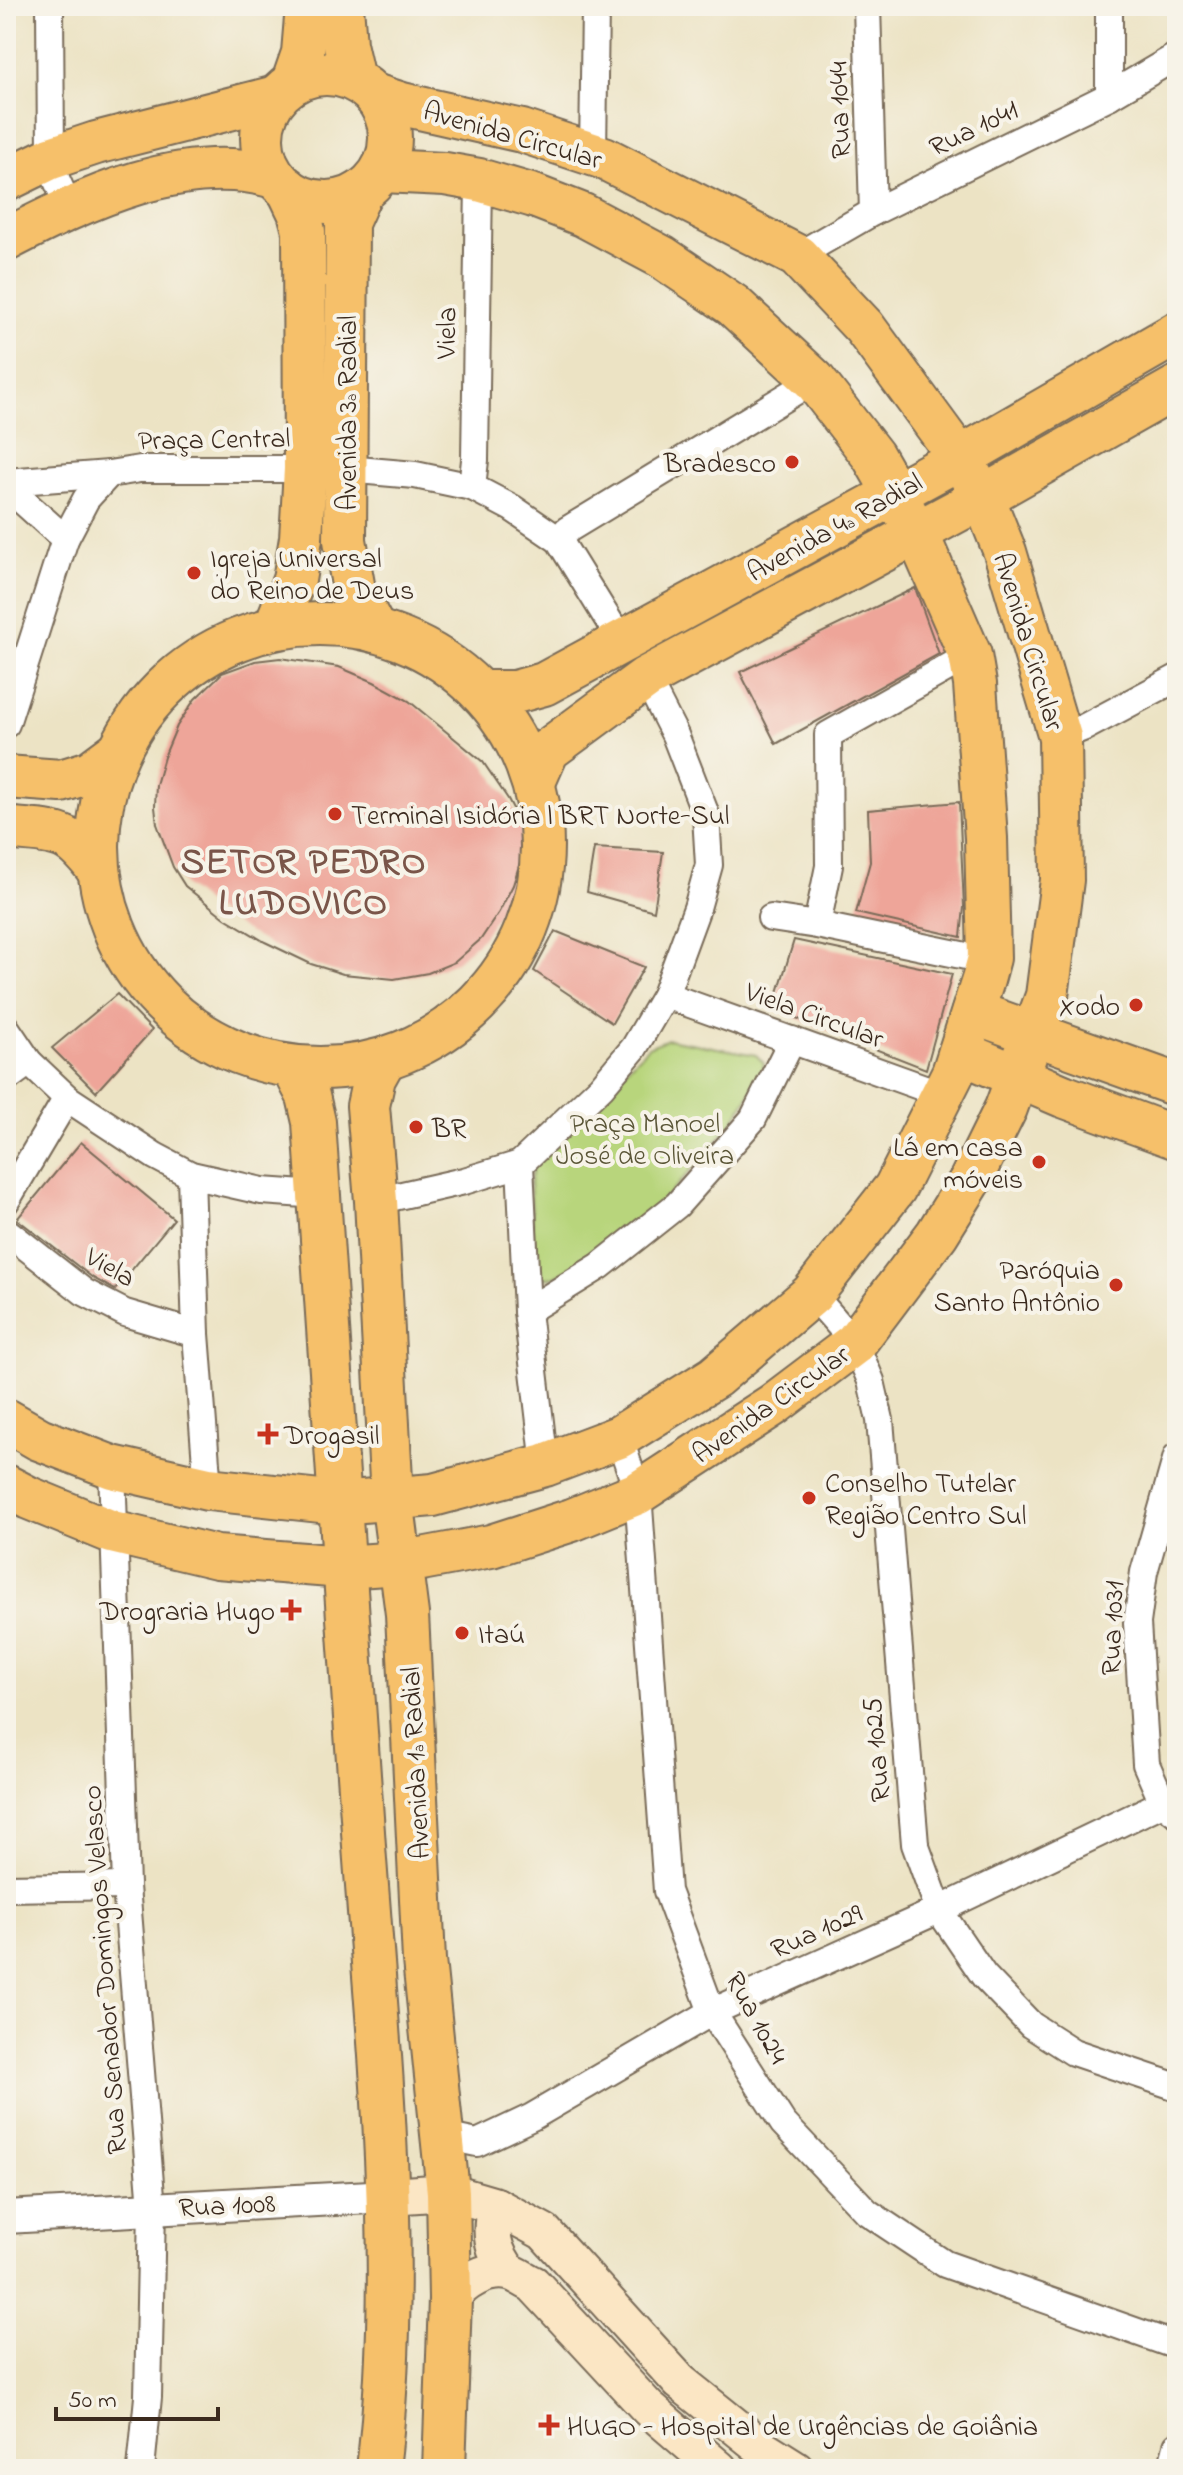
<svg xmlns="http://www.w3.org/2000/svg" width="1183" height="2475" font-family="'Indie Flower',sans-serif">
<rect width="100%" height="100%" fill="#f7f3e8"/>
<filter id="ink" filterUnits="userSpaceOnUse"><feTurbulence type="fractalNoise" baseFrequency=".0125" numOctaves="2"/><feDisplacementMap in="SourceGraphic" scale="16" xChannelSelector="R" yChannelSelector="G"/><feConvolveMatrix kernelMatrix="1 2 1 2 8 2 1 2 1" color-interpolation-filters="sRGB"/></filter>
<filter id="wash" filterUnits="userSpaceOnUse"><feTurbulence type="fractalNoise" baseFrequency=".006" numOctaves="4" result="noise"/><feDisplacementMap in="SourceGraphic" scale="32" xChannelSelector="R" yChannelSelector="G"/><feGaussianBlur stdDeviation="1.8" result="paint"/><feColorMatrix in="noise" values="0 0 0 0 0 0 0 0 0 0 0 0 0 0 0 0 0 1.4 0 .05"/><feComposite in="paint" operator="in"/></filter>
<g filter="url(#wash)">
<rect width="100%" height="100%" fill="#ece3c4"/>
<polygon fill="#b8d57c" stroke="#7a804d" stroke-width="2" points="668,1039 756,1055 764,1063 762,1074 733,1122 662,1203 619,1237 584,1261 554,1277 545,1278 536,1272 530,1183 535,1160 648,1047"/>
<g id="blocks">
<g fill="#eea599">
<polygon points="915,588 939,654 776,744 740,672"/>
<polygon points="280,658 339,667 374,682 409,701 483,762 508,799 519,820 522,835 520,862 513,885 499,912 481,939 455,962 428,973 394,979 343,974 311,964 265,942 225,918 185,886 173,867 157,824 155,807 156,785 164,757 177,726 195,699 222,673 255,661"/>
<polygon points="959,802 964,907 961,937 856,913 870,862 868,810"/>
<polygon points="594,848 663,852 654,911 587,892"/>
<polygon points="555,931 644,967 612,1023 534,971"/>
<polygon points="794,940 952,974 926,1069 773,1009"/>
<polygon points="117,994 152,1030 96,1092 52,1048"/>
<polygon points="81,1142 174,1219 115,1290 93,1278 17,1219"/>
</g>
</g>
</g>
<g filter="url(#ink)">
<use href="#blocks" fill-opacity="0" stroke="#796b58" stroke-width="2"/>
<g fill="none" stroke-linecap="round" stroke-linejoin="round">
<defs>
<g id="minor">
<polyline points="50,6 51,158 54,174 69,208"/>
<polyline points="867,6 873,212"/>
<polyline points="1109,6 1109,96"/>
<polyline points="593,153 595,6"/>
<polyline points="797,256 873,212 1109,96 1177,56"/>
<polyline points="346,469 415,475 472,487 512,508 559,540 622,642"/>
<polyline points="6,482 109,474 140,469 305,469"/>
<polyline points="6,486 65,539"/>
<polyline points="472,487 475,460 479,180"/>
<polyline points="559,540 567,530 814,380"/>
<polyline points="6,724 65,539 86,499 109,474"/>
<polyline points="1060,737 1085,727 1177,678"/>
<polyline points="771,918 817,925 966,956 989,958"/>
<polyline points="817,925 829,866 828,735 970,655"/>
<polyline points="665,995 944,1095"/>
<polyline points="6,1028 29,1062 67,1098 155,1156 191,1175 262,1191 319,1195"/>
<polyline points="6,1079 29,1062"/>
<polyline points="520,1164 527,1311 545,1465"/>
<polyline points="191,1175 196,1334 208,1489"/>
<polyline points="6,1201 67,1098"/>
<polyline points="376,1201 464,1181 520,1164 601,1087 634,1048 665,995 697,908 709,865 706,815 675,735 646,678"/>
<polyline points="6,1231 84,1292 125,1313 196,1334"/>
<polyline points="812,1294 855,1343 871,1381 880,1420 915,1844 939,1910 984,1976 1031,2025 1073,2052 1177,2087"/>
<polyline points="527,1311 600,1266 677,1205 753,1119 792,1040"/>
<polyline points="619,1437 638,1493 667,1891 712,2012 783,2123 867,2212 945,2264 1177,2346"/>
<polyline points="112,1467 126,1886 152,2208 148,2397 141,2469"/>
<polyline points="1176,1813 1163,1803 1146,1764 1137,1623 1144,1572 1177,1456"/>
<polyline points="6,1888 126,1886"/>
<polyline points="443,2136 477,2143 532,2117 712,2012 939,1910 1177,1796"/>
<polyline points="1171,2469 1177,2446"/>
</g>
<polyline id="tertiary" points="6,2217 389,2196"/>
<g id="secondary">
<polyline points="389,2196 448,2192 496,2206 544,2232 680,2382 761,2447 796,2469"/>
<path d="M 496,2206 C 489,2233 492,2250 509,2272"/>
<path d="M 450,2299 C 464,2282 485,2268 509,2272 C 517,2274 526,2281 533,2284 L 648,2408 L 719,2469"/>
</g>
<g id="primary">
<polyline points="342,6 345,44 353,79"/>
<circle cx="326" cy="138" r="64"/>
<polyline points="293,82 303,53 307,6"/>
<polyline points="6,180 51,158 96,143 276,97"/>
<polyline points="361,192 347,223 345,540 354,590 375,631"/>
<path d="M 6,240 C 85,199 185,151 275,177"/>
<circle cx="320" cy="846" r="222"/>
<polyline points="275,627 294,580 301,538 305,469 304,231 299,212 288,189"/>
<polyline points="482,692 515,692 544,684 960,458 1177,333"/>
<polyline points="6,777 61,781 90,772 117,752"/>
<polyline points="534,782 548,750 646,678 983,497 1177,387"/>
<path d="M 6,828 C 55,834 67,827 98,870"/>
<polyline points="973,1012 1177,1085"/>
<polyline points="960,1052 1063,1096 1177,1138"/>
<polyline points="384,1060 374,1078 368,1106 376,1201 392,1499 407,1614 424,1960 448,2192 450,2299 444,2469"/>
<path d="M 293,1067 L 308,1096 L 314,1122 C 331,1363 346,1605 364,1846 C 379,2053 403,2262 378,2469"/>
<polyline points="6,1420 39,1439 112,1467 208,1489 339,1503 433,1495 545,1465 619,1437 715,1377 812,1294 895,1188 953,1073 983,980 989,958 986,838 975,684 970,655 916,531 873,456 814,380 733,305 662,257 583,215 534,196 479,180 445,174 382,171"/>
<polyline points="6,1486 29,1498 112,1532 217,1557 343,1567 400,1563 491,1546 572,1520 638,1493 773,1405 855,1343 937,1234 970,1181 1006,1108 1047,996 1062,880 1060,737 1005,552 983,497 960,458 864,327 797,256 604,158 522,131 402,104 374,95"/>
</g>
</defs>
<use href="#minor" stroke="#796b58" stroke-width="30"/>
<use href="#tertiary" stroke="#796b58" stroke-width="36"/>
<use href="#secondary" stroke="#796b58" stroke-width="40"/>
<use href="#primary" stroke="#796b58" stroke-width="46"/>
<use href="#minor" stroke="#fff" stroke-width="26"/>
<use href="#tertiary" stroke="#fff" stroke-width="32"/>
<use href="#secondary" stroke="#fbe6c4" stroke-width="36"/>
<use href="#primary" stroke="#f6c06b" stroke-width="42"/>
</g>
</g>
<g fill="#c8321e" stroke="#f7f3e8" stroke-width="3">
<circle cx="792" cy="462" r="8"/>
<circle cx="194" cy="573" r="8"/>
<circle cx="335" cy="814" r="8"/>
<circle cx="1136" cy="1005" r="8"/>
<circle cx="416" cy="1127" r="8"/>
<circle cx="1039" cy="1162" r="8"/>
<circle cx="1116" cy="1285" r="8"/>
<path d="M264 1422h8v8h8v8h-8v8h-8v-8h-8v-8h8z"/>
<circle cx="809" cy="1498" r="8"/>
<path d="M287 1598h8v8h8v8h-8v8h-8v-8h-8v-8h8z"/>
<circle cx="462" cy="1633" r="8"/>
<path d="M545 2413h8v8h8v8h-8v8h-8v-8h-8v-8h8z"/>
</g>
<g text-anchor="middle" stroke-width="8" stroke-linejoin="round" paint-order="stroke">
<g font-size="28" fill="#3b2a1e" stroke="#f7f3e8">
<text transform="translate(838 110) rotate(-92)" y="10">Rua 1044</text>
<text transform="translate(973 127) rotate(-26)" y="10">Rua 1041</text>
<text transform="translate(513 134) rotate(16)" y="10">Avenida Circular</text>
<text transform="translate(445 333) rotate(-89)" y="10">Viela</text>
<text transform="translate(346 413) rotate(-90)" y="10">Avenida 3ª Radial</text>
<text transform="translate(214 438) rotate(-1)" y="10">Praça Central</text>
<text transform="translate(834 526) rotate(-29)" y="10">Avenida 4ª Radial</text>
<text transform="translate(1030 641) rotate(73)" y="10">Avenida Circular</text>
<text transform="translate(815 1014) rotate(20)" y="10">Viela Circular</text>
<text transform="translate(111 1266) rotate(30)" y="10">Viela</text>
<text transform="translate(770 1403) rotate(-35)" y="10">Avenida Circular</text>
<text transform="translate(1111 1628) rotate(-88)" y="10">Rua 1031</text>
<text transform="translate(875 1750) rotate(-95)" y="10">Rua 1025</text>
<text transform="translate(414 1763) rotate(-93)" y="10">Avenida 1ª Radial</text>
<text transform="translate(816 1930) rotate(-24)" y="10">Rua 1029</text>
<text transform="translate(103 1970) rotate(-94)" y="10">Rua Senador Domingos Velasco</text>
<text transform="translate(758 2017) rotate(61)" y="10">Rua 1024</text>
<text transform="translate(227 2204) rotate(-3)" y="10">Rua 1008</text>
</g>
<g font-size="28" fill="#3b2a1e" stroke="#f7f3e8" text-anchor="start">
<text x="776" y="472" text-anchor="end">Bradesco</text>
<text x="210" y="567">Igreja Universal<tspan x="210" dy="32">do Reino de Deus</tspan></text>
<text x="351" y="824">Terminal Isidória | BRT Norte-Sul</text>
<text x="1120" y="1015" text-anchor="end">Xodo</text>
<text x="432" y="1137">BR</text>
<text x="1023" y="1156" text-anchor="end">Lá em casa<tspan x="1023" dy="32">móveis</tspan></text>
<text x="1100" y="1279" text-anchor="end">Paróquia<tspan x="1100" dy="32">Santo Antônio</tspan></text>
<text x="284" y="1444">Drogasil</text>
<text x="825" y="1492">Conselho Tutelar<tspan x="825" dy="32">Região Centro Sul</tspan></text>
<text x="275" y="1620" text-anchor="end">Drograria Hugo</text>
<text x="478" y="1643">Itaú</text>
<text x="567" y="2435">HUGO - Hospital de Urgências de Goiânia</text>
</g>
<g font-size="28" fill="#5a5536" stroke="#f7f3e8">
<text x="645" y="1132">Praça Manoel<tspan x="645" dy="32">José de Oliveira</tspan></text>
</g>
<g font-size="36" font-weight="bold" letter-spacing="2" fill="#7a5549" stroke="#f7f3e8">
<text x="304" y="873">SETOR PEDRO<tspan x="304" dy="41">LUDOVICO</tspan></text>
</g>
</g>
<rect width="1183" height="2475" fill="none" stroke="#f7f3e8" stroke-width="32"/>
<path d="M56 2407v12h162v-12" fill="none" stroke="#3b2a1e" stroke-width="4"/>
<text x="68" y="2407" font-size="24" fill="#3b2a1e" stroke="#f7f3e8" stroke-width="6" paint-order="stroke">50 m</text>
</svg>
